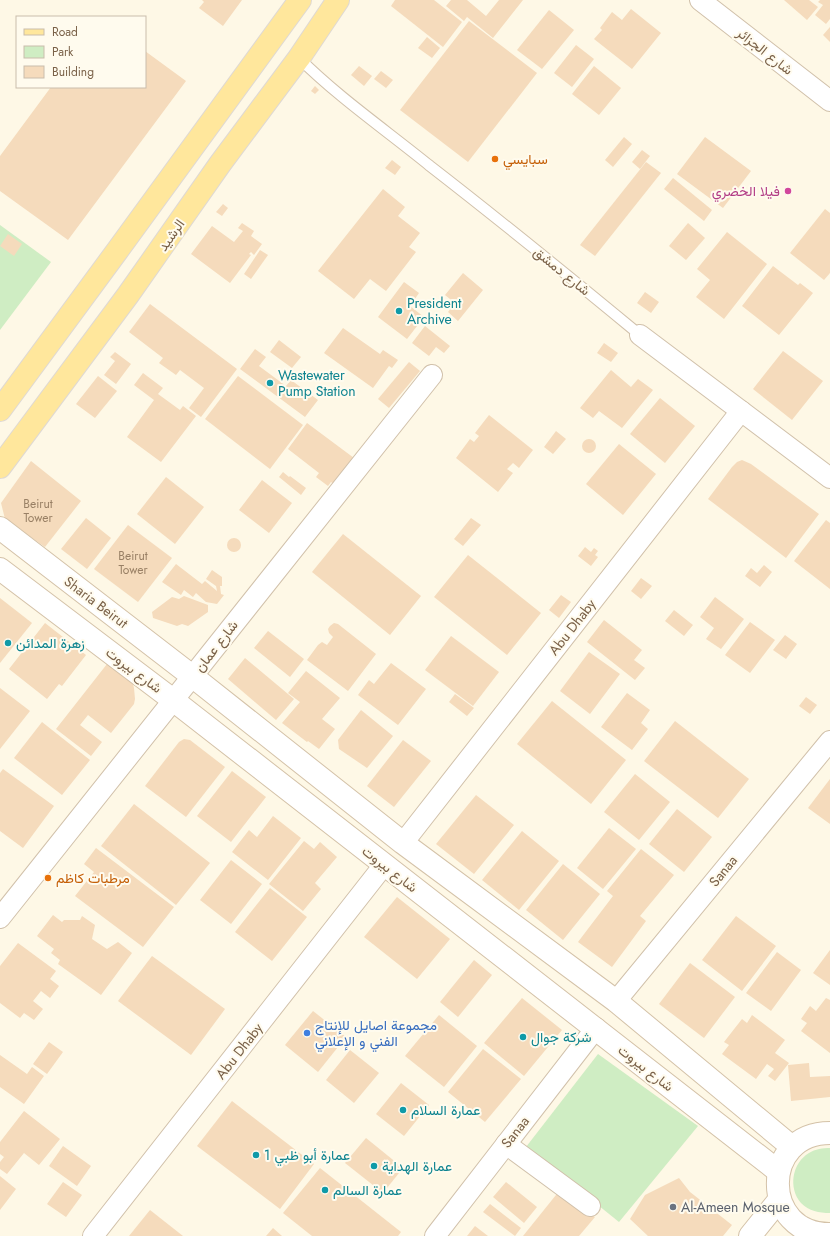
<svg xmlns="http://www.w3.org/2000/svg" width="830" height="1236" font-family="Jost,Vazirmatn,sans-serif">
<rect width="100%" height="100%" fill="#fef8e6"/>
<g fill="#cfedc3">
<polygon points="0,225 51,262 0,330"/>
<polygon points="598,1054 698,1126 619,1222 526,1147"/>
<path d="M 830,1148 L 830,1213 C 819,1213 809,1211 801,1203 C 788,1188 792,1163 809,1153 C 815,1149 823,1148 830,1148 Z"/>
</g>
<g fill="#f5dbbc">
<polygon points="202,0 242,0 223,26 199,8 204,2"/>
<polygon points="395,0 434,0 462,22 443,47 391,6"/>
<polygon points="451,0 467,0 486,16 499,0 523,0 493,38 467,17 464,21 446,6"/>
<polygon points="784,0 809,0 818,7 807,20"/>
<polygon points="820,0 830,0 830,19 826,24 815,15 823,5 818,2"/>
<polygon points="631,9 661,33 632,69 594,39 602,30 600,28 612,12 622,20"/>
<polygon points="549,10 574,30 542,69 517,50"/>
<polygon points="469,21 537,73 468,162 400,110"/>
<polygon points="830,27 830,42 823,35"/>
<polygon points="427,37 440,48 432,58 418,48"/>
<polygon points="576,45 594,59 572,87 554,73"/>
<polygon points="145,51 186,81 68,240 0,191 0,156 51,87 145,87"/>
<polygon points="359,66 372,76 364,86 351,75"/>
<polygon points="594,66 621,88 599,115 572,94"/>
<polygon points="381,71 393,80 386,88 374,79"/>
<polygon points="315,86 319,90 315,94 311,91"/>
<polygon points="624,137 632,144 613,167 605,160"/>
<polygon points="705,137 751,171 723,208 677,174"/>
<polygon points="642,150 650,156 640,169 632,162"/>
<polygon points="392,160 401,167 395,175 385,168"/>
<polygon points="646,162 661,173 595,256 580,245"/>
<polygon points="673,178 712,210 704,221 664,189"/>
<polygon points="383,189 405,207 398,216 420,233 409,247 416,252 386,291 370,279 354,299 318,271"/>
<polygon points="223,204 228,208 222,216 216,212"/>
<polygon points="825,209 830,213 830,273 824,280 790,253"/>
<polygon points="242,223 254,231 251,236 262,244 254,255 251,252 249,254 251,255 230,283 191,254 212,226 234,242 243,231 238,228"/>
<polygon points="688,223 705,238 686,260 669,246"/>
<polygon points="727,232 767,264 724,319 696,297 710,280 697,269"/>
<polygon points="8,234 22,244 14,256 0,246"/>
<polygon points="260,250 268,255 251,279 244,274"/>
<polygon points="773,266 798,285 800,283 813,293 779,335 742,306"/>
<polygon points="463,273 483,290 458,321 448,312 455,303 445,295"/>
<polygon points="404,282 419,293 410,306 424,317 407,339 378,317"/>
<polygon points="645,292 659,302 651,313 637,303"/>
<polygon points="150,304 237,369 201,417 189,408 204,388 180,370 176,375 159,363 163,358 129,332"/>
<polygon points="425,326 450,346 444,353 436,347 429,356 412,343"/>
<polygon points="343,328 380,354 383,350 398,360 392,368 389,366 373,388 324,353"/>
<polygon points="279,340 301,357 292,368 270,352"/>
<polygon points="604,343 618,353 611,362 597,353"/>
<polygon points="255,349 266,357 259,366 286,386 291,380 318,400 305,417 240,369"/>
<polygon points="783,351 823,381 792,420 753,389"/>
<polygon points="115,352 131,364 116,384 104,375 115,361 110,357"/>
<polygon points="409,362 420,371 389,408 378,399"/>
<polygon points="611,370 631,387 638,379 653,390 622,428 599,411 593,418 580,408"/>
<polygon points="143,373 163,388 158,394 180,410 183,406 196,416 161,462 127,437 154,400 134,385"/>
<polygon points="98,376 117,391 95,418 76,404"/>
<polygon points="238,376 303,425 270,469 205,419"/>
<polygon points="660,398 695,426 665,463 630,434"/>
<polygon points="489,415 533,450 519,468 513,463 507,469 513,473 498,492 456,458 470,439 474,442 479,436 475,433"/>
<polygon points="307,423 354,458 334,484 331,482 328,486 316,477 319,473 288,449"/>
<polygon points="556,431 566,439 553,454 544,447"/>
<circle cx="589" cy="446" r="7"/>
<polygon points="619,444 656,474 623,515 586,484"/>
<polygon points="742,460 751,464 819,514 786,558 708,499 732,467 737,462"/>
<polygon points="31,461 81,501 45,547 5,519 1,503"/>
<polygon points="283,472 289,477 290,476 306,488 301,495 279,477"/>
<polygon points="166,477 204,507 175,544 137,514"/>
<polygon points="262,480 292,503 269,533 239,510"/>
<polygon points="86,518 111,538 87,569 61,549"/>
<polygon points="471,518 481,525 463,546 454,539"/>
<polygon points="826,520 830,523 830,589 794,561"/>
<polygon points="128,525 172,558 138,602 94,569"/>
<polygon points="343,534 421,596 390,635 312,572"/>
<circle cx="234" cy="545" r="7"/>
<polygon points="585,547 591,552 594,548 598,551 595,555 598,557 591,566 578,556"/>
<polygon points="468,555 541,613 507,655 434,597"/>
<polygon points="176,564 202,584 205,581 217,591 216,586 206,579 212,570 222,577 222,586 220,586 221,594 224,595 217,604 206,602 196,593 193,597 184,590 181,595 162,582"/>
<polygon points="764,565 772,572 760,587 745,576 751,568 757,573"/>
<polygon points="641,578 652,586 641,599 631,591"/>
<polygon points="561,595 571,602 559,618 549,610"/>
<polygon points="184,596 208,605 208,612 188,626 182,624 177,626 153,618 152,612 172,597 179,599"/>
<polygon points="715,597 744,619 721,649 706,639 714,628 700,617"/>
<polygon points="0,598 32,623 0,663"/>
<polygon points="674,610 693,625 684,636 665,621"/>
<polygon points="604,620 642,650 634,660 645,668 635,680 587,642"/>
<polygon points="750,622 775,640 750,673 725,655"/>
<polygon points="45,623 86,655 62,686 59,684 47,699 9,669"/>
<polygon points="334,623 338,624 376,654 348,691 307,660 318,645 322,642 327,645 333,637 329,633 328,629 330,626"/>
<polygon points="268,631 304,659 290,677 254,648"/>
<polygon points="785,635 797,644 786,659 773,650"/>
<polygon points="451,636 499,672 473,706 425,670"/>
<polygon points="589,652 620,674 590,714 560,691"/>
<polygon points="245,658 294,699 276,720 228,679"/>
<polygon points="391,663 426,689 398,725 358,695 369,680 374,684"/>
<polygon points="107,664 133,684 134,688 135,699 134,704 111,733 88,715 80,725 102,742 91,756 56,729"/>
<polygon points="306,671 340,698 322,719 335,729 319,749 308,741 307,742 282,723 300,702 288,693"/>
<polygon points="0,688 30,711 0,749"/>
<polygon points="627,693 650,710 641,723 648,729 632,750 601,727"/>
<polygon points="455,694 474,708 467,716 449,702"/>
<polygon points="806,697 817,705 810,714 799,706"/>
<polygon points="552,701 626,760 591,804 517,744"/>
<polygon points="361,710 393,736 367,768 339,749 338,740"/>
<polygon points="675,721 749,779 718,818 644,761"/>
<polygon points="42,722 90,760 62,795 14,758"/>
<polygon points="184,739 190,740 225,767 186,817 145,786 179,742"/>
<polygon points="403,740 431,761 394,807 367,786"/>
<polygon points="3,769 54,806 23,848 0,831 0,773"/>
<polygon points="232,771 266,797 231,842 197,816"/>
<polygon points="635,774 670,802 639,840 604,812"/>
<polygon points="830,779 830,824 808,808"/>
<polygon points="476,795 514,825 474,874 436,844"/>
<polygon points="134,804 210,863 176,905 101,846"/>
<polygon points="677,809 712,837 684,872 649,844"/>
<polygon points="273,816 301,838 268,880 232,852 249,830 257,837"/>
<polygon points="609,828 636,849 603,889 577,868"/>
<polygon points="522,831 559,861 519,910 482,880"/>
<polygon points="304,841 314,849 320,842 337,857 315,883 321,889 303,911 269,884"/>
<polygon points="96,848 174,907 143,947 75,896 94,872 84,864"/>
<polygon points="641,849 674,875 640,916 646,921 612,967 578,942 613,896 607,891"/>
<polygon points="231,860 262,884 231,924 200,900"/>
<polygon points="563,864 600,894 563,940 526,910"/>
<polygon points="270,888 307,917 272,961 235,932"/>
<polygon points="397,897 450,939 417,979 364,937"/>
<polygon points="53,915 62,922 64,920 80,920 82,916 95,925 92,939 107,949 118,942 132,953 101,995 58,964 60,960 51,953 54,949 37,936"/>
<polygon points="736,916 776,946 742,991 702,960"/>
<polygon points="18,943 56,971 50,979 59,986 50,998 41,991 33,1001 43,1009 34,1020 24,1013 20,1018 0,1003 0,966"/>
<polygon points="830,950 830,985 813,973"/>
<polygon points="777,952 801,970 771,1011 746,993"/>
<polygon points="152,956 225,1009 191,1055 118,1001"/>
<polygon points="474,960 492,975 458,1017 440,1002"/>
<polygon points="690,963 735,997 704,1038 659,1004"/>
<polygon points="522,998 562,1030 524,1076 484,1043"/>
<polygon points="826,998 830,1000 830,1053 801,1031 807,1023 801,1019 810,1006 816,1011"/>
<polygon points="313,1011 346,1037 318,1072 285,1045"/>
<polygon points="439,1015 477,1046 444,1087 405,1056"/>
<polygon points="752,1015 785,1040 775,1053 789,1063 775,1081 768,1076 774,1069 767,1064 756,1079 722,1054 729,1045 724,1042 742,1019 747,1023"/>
<polygon points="49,1042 63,1052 47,1074 33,1064"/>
<polygon points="483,1049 521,1079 485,1122 448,1092"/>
<polygon points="350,1050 379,1073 354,1103 326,1080"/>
<polygon points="0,1055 27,1074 32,1067 44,1076 24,1104 0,1087"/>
<polygon points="809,1063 810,1077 830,1076 830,1097 791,1101 788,1065"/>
<polygon points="401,1083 429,1105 404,1136 376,1114"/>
<polygon points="232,1101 314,1164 280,1209 197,1146"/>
<polygon points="24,1111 60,1139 39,1165 24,1153 7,1174 0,1169 0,1162 4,1157 0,1154 0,1142"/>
<polygon points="366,1138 403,1168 383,1193 345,1163"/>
<polygon points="63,1146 91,1166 77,1186 49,1166"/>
<polygon points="320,1168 401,1232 398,1236 312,1236 283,1213"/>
<polygon points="0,1176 16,1189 0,1210"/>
<polygon points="679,1178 690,1192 732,1225 723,1236 648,1236 630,1219 645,1195"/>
<polygon points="63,1182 82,1195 66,1217 47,1204"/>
<polygon points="506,1182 537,1207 524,1223 493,1197"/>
<polygon points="560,1190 595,1217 579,1236 523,1236"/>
<polygon points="490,1204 521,1228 515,1236 483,1212"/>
<polygon points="150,1210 183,1236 129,1236"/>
<polygon points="475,1226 488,1236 467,1236"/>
<polygon points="273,1228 282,1236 266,1236"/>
</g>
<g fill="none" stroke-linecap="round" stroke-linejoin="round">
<defs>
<path id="lane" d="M 299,58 C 338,97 387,131 430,166 C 501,221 571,278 640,335"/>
<g id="street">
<polyline points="700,0 830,101"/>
<polyline points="640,335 830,478"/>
<polyline points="403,843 741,411"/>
<polyline points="0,918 432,375"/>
<polyline points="616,1001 830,741"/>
<polyline points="506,1144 590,1206"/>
<polyline points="93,1236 384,865"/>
<polyline points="435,1236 596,1028"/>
</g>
<g id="secondary">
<polyline points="0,528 192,676 403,843 616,1001 792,1147"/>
<polyline points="0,569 173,700 778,1171"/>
<path d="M 830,1133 C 760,1133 761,1235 830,1234"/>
<polyline points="750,1236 779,1200"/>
</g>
<g id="primary">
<path d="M 0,410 C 101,274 200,137 300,0"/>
<polyline points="0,467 128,295 220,164 299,58 338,0"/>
</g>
</defs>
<use href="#lane" stroke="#d1c1ab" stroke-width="12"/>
<use href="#street" stroke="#d1c1ab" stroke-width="22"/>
<use href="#secondary" stroke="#d4c2a8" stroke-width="24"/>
<use href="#primary" stroke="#dfd9d3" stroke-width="24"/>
<use href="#lane" stroke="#fff" stroke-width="10"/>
<use href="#street" stroke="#fff" stroke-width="20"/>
<use href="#secondary" stroke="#fff" stroke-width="22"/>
<use href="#primary" stroke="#ffe79c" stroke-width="22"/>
</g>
<g fill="#e8710a" stroke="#fffbee" stroke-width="1.5">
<circle cx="495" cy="159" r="4"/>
<circle cx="48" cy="878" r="4"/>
</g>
<circle fill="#d1479c" stroke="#fffbee" stroke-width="1.5" cx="788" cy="191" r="4"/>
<g fill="#0f9aa8" stroke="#fffbee" stroke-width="1.5">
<circle cx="399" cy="311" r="4"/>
<circle cx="270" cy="383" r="4"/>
<circle cx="8" cy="643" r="4"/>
<circle cx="523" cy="1037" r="4"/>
<circle cx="403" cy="1110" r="4"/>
<circle cx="256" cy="1155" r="4"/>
<circle cx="374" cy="1166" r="4"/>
<circle cx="325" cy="1190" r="4"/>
</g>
<circle fill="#3f7fe0" stroke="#fffbee" stroke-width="1.5" cx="307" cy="1033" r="4"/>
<circle fill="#6b7280" stroke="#fffbee" stroke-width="1.5" cx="673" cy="1207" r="4"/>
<g text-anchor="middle" stroke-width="4" stroke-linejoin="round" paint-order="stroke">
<g font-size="12" fill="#998065">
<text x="38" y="508">Beirut<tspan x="38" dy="14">Tower</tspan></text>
<text x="133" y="560">Beirut<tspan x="133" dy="14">Tower</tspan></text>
</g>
<g font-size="14" fill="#7a6148" stroke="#fffbee">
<text transform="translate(765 51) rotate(38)" y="5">شارع الجزائر</text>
<text transform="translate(171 235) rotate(-55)" y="5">الرشيد</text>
<text transform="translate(562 271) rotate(39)" y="5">شارع دمشق</text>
<text transform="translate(96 602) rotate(37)" y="5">Sharia Beirut</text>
<text transform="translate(572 627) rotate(-52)" y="5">Abu Dhaby</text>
<text transform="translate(216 646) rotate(-52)" y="5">شارع عمان</text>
<text transform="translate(134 670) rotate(37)" y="5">شارع بيروت</text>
<text transform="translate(390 869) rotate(38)" y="5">شارع بيروت</text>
<text transform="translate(723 871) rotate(-51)" y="5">Sanaa</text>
<text transform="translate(239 1051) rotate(-52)" y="5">Abu Dhaby</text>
<text transform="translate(646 1068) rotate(38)" y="5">شارع بيروت</text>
<text transform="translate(515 1132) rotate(-52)" y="5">Sanaa</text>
</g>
<g font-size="14" fill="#c56008" stroke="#fffbee" text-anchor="start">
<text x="503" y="164">سبايسي</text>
<text x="56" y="883">مرطبات كاظم</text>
</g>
<g font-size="14" fill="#b23c85" stroke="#fffbee" text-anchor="end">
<text x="780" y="196">فيلا الخضري</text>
</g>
<g font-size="14" fill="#0d838f" stroke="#fffbee" text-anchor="start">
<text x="407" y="308">President<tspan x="407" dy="16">Archive</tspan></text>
<text x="278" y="380">Wastewater<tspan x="278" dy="16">Pump Station</tspan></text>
<text x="16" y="648">زهرة المدائن</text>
<text x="531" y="1042">شركة جوال</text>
<text x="411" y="1115">عمارة السلام</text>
<text x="264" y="1160">عمارة أبو ظبي 1</text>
<text x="382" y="1171">عمارة الهداية</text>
<text x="333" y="1195">عمارة السالم</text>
</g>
<g font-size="14" fill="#366cbe" stroke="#fffbee" text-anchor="start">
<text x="315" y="1030">مجموعة اصايل للإنتاج<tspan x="315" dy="16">الفني و الإعلاني</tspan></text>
</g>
<g font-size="14" fill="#5b616d" stroke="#fffbee" text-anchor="start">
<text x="681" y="1212">Al-Ameen Mosque</text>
</g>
</g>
<rect x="16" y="16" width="130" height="72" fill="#fffbee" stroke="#cabdac"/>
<rect x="24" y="29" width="20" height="6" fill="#ffe79c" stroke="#cabdac"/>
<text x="52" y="36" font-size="12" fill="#7a6148">Road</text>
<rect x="24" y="46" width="20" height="12" fill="#cfedc3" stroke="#cabdac"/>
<text x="52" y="56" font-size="12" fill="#7a6148">Park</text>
<rect x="24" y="66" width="20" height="12" fill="#f5dbbc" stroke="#cabdac"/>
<text x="52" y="76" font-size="12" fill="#7a6148">Building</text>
</svg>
